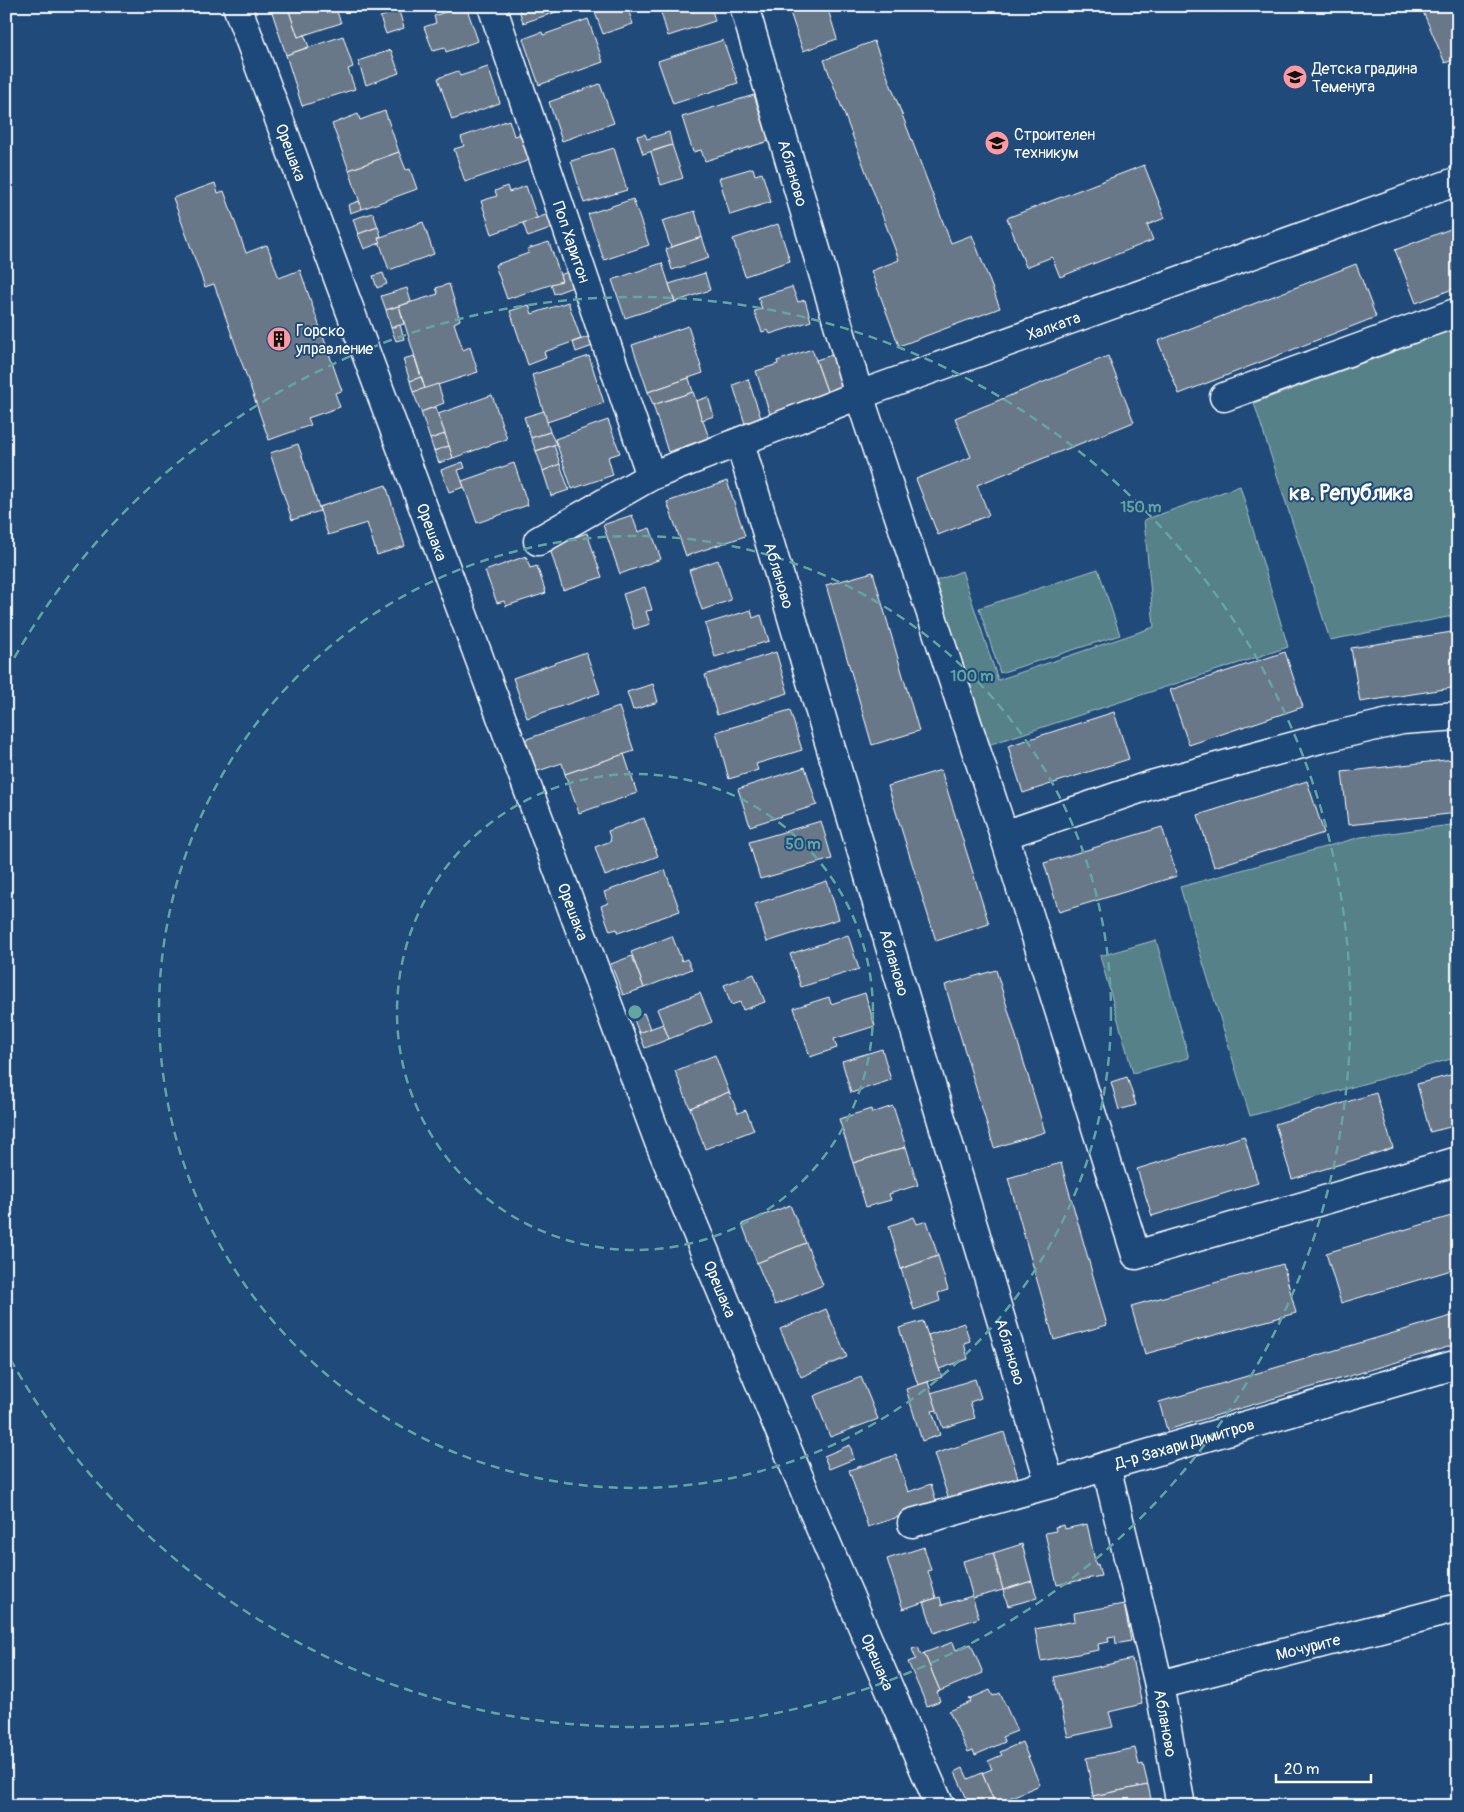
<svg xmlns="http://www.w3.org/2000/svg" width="1464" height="1812" font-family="Pangolin,sans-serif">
<rect width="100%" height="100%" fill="#1f4a7a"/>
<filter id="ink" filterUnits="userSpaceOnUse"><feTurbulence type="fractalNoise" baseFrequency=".02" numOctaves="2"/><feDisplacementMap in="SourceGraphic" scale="10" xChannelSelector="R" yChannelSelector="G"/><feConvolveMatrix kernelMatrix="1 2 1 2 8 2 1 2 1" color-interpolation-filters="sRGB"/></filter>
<g filter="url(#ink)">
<g fill="#568189" stroke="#aac0c4">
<polygon points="1458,328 1458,615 1330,640 1254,403"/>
<polygon points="1240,486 1288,647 985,746 933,582 962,571 998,680 1154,627 1144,520"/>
<polygon points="1098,569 1120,635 1000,673 979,608"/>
<polygon points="1458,824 1458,1057 1250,1116 1180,887 1361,837"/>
<polygon points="1156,940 1189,1058 1133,1073 1100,956"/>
</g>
<g fill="#697888" stroke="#fff">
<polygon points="270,6 292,6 288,8 298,37 304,34 309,47 286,55"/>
<polygon points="292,6 335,6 341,23 298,37 288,8"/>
<polygon points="461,6 466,6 478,41 446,52 445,48 433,51 424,27 436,23 434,16"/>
<polygon points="518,6 574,6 523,23"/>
<polygon points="604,6 627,6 633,24 603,34 594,10"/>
<polygon points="659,6 711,6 715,21 668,36"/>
<polygon points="788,6 827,6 837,39 803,51"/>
<polygon points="1216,6 1265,6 1217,12"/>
<polygon points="1424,6 1458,6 1458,58 1445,63 1421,7"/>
<polygon points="399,11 404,28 386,34 380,17"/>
<polygon points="588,19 603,62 539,85 523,39 542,32 543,35"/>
<polygon points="343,36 353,67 348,69 355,89 302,106 286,55"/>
<polygon points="723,40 738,83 673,104 658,61"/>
<polygon points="874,41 951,243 972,235 1000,308 899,346 871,271 899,260 824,60"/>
<polygon points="391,50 399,73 366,85 358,61"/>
<polygon points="488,67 500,103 452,120 438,78 458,71 460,76"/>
<polygon points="600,84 614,123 562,141 549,102"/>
<polygon points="754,95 769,141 705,161 701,150 693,152 682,117"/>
<polygon points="385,111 399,152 349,170 332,124 358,114 360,120"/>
<polygon points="509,120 514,136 522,134 530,160 465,182 454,149 464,146 461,137"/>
<polygon points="669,132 672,145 643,154 637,136 645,134 647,139"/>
<polygon points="672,145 683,178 661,185 651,152"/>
<polygon points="614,148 627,190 584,203 571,161"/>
<polygon points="399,152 406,170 410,169 417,189 362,209 349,170"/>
<polygon points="1144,165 1165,218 1147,225 1153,240 1060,277 1052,257 1026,267 1007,218"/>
<polygon points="753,168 755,175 762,173 771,202 730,215 719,178"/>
<polygon points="215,183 218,193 224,191 246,253 267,245 279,278 300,270 342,391 335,393 340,407 308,418 311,425 269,440 214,284 205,287 173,198"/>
<polygon points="507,186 509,192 526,186 537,218 492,234 481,201 497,196 495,191"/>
<polygon points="633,199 649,245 604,260 588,214"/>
<polygon points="359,201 362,209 350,213 348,205"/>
<polygon points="695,211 702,237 671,247 662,221"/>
<polygon points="373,213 378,227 358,234 353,219"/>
<polygon points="551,213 556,227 528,237 523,223"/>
<polygon points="423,222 434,254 389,270 378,238"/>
<polygon points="778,224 790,261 745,276 733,239"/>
<polygon points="1458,226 1458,287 1416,303 1395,250"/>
<polygon points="378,227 381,236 378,238 380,243 364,249 358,234"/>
<polygon points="702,237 709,258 672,270 666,249"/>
<polygon points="549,242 562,281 507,299 495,265 529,253 527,249"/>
<polygon points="662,263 675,302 625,318 612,280"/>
<polygon points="1356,264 1376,317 1179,394 1158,341"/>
<polygon points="573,270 578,285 554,294 551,284 562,281 560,275"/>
<polygon points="383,273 387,284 377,288 373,276"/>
<polygon points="705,273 710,290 675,302 669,284"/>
<polygon points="449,284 460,320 454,323 463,350 470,347 478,372 425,389 399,306 438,294 436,288"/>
<polygon points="792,287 798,302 805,300 811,321 770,334 768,330 762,332 754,311 762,309 758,297"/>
<polygon points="407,288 411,302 386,310 381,296"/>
<polygon points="568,302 581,339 544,352 546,358 528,365 510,311 529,305 532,314"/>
<polygon points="399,306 404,324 391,328 386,310"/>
<polygon points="400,325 404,339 396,341 391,328"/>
<polygon points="688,326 703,373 648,392 632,345"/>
<polygon points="598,334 601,343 576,352 573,342"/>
<polygon points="812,349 828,394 770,414 756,371 778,364 777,361"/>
<polygon points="841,352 852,386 828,394 816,360"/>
<polygon points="414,356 421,377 410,381 403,359"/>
<polygon points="589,356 604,403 547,422 532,375"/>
<polygon points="1108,356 1134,422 977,485 989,515 938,535 916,479 971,457 955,418"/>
<polygon points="421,377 425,389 413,392 410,381"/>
<polygon points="689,378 693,392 653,405 648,392"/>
<polygon points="748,379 761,418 745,424 733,385"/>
<polygon points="438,384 444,403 421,412 413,392"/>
<polygon points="693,392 709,438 668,452 653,405"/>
<polygon points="492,395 507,439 453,458 438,414"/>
<polygon points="708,397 714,416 702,420 696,401"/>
<polygon points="435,407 445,434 430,439 421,412"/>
<polygon points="544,411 550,432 531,438 524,417"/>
<polygon points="608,420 620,453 608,457 613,475 572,489 555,439"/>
<polygon points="550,432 556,444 536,451 531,438"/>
<polygon points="445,434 449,446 434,451 430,439"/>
<polygon points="298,444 320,511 292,520 270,453"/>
<polygon points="554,445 560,464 543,471 536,451"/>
<polygon points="449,446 453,458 439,463 434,451"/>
<polygon points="463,462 465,468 458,470 464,487 449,492 441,470"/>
<polygon points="514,463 528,505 477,523 462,481"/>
<polygon points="560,464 569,490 551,496 543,471"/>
<polygon points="727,481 745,536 686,556 667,502"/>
<polygon points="386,485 405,546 377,555 367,523 328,535 319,507"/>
<polygon points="632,515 638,532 650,528 661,559 620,574 603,525"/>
<polygon points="587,533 602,577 563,590 549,546"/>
<polygon points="526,556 530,568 537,566 546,593 506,606 504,601 497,603 485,571"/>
<polygon points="718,560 731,600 702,610 689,570"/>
<polygon points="873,572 919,731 872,745 826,585"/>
<polygon points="645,587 652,610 646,611 650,624 634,629 623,594"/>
<polygon points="751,610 753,618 761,615 769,641 715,657 705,624"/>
<polygon points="1458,631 1458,687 1360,702 1351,648"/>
<polygon points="586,652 600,693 527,718 513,678"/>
<polygon points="776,652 788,693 717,715 705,675"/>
<polygon points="1285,652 1303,707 1189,745 1170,690"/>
<polygon points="653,684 658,702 633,710 627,692"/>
<polygon points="619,707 634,751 565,774 562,763 535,772 524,740"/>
<polygon points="790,710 802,750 756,764 758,770 729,779 716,732"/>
<polygon points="1114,712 1129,759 1023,793 1008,746"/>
<polygon points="624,754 637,793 579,813 565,774"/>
<polygon points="1454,759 1458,813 1348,825 1342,772"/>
<polygon points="805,767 817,805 750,826 738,789"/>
<polygon points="941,770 989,924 936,941 888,786"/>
<polygon points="1307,781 1324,833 1214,867 1198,815"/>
<polygon points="644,818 658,856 605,876 595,847 611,841 608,831"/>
<polygon points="821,821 832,859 760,879 749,842"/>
<polygon points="1162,827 1177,876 1059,912 1044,863"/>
<polygon points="665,870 680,911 618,933 617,929 610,931 601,906 608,903 604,892"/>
<polygon points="827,881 839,919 767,942 755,904"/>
<polygon points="848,935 859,969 801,987 790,954"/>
<polygon points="672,936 682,961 687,959 692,969 644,988 631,952"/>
<polygon points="632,956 644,988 623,995 611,964"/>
<polygon points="996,970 1045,1132 994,1148 945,985"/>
<polygon points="754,974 765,1002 743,1010 740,1002 731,1005 724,985"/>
<polygon points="700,993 712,1022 669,1039 657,1009"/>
<polygon points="865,993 875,1026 834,1039 837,1048 810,1057 794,1008 829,997 831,1004"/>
<polygon points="644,1013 650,1029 639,1033 633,1017"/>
<polygon points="663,1024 669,1039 645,1048 639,1033"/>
<polygon points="882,1049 891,1080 851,1093 842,1061"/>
<polygon points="715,1055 729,1092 690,1108 675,1071"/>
<polygon points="1458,1073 1458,1125 1430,1132 1417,1084"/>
<polygon points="1127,1077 1136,1105 1119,1110 1111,1082"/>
<polygon points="729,1092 738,1113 746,1110 754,1130 705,1149 690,1108"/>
<polygon points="1376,1093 1393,1148 1292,1179 1275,1124"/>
<polygon points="893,1106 906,1147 853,1163 839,1119 871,1109 872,1113"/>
<polygon points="1244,1136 1258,1183 1152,1216 1137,1169"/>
<polygon points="906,1147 918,1185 889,1194 891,1200 866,1207 853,1163"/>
<polygon points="1061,1163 1107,1325 1054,1340 1008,1178"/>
<polygon points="790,1205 806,1243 757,1263 742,1224"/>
<polygon points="1458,1214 1458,1268 1341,1303 1326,1253"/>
<polygon points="914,1217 917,1224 927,1221 938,1256 901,1269 889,1226"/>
<polygon points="806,1243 823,1285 775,1305 757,1263"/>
<polygon points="938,1256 948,1290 938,1293 940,1301 914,1310 901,1269"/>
<polygon points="1283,1264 1296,1313 1145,1354 1131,1306"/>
<polygon points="826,1309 847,1357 801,1377 780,1329"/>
<polygon points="1458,1314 1458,1344 1167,1430 1159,1402"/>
<polygon points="923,1321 942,1377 918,1385 899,1328"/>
<polygon points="964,1323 970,1341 964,1343 968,1359 939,1369 928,1335"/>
<polygon points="861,1377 878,1419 830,1437 814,1396"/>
<polygon points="975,1379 981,1398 970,1402 975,1418 943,1428 931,1393"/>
<polygon points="928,1382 937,1410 932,1411 940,1435 922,1441 906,1389"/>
<polygon points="1004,1432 1020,1484 951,1506 934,1454"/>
<polygon points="850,1445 854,1459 829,1469 824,1456"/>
<polygon points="896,1455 908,1492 931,1484 937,1504 868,1527 849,1470"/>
<polygon points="1087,1524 1096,1565 1098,1564 1101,1576 1057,1585 1045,1533 1056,1531 1055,1527 1064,1525 1065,1529"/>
<polygon points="1022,1544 1032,1581 1003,1590 993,1553"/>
<polygon points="924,1547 931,1570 928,1571 936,1598 903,1609 887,1559"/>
<polygon points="993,1553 1003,1590 973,1598 963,1561"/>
<polygon points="1032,1581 1037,1598 1008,1606 1003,1590"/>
<polygon points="972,1596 979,1618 934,1633 924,1602 940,1597 942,1605"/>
<polygon points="1124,1604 1131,1641 1116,1644 1115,1636 1108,1637 1109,1642 1098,1644 1099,1650 1041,1661 1035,1629 1075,1621 1074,1613"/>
<polygon points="953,1642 956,1650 971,1644 983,1673 940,1691 924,1653"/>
<polygon points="918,1647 921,1655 924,1653 940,1691 937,1692 940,1701 927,1706 908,1662 916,1659 912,1649"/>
<polygon points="1132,1659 1142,1704 1109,1712 1113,1727 1068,1737 1054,1677"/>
<polygon points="990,1690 993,1696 1000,1693 1017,1731 1002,1737 1005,1742 975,1755 973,1750 968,1752 949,1711 971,1702 969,1699"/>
<polygon points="1022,1742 1040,1785 995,1804 982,1773 992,1769 988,1761 1002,1755 1000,1752"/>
<polygon points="1135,1748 1139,1765 1143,1764 1148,1785 1093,1796 1086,1758"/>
<polygon points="963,1768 968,1779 982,1773 996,1806 970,1806 955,1772"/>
<polygon points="1148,1785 1152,1804 1147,1806 1095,1806 1093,1796"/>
</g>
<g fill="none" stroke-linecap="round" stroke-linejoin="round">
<defs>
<g id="street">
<path id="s1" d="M 237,6 L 659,1142 L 829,1549 L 940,1806"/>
<path id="s2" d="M 492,6 L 651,476"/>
<path id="s3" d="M 744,6 L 859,395 L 1004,835 L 1136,1255 L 1458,1161"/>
<polyline points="1224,397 1458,312"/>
<path id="s4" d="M 740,443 L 1050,1484"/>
<path id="s5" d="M 538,541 L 651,476 L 859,395 L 1458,181"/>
<polyline points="1004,835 1151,785 1320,739 1402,720 1458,716"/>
<path id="s6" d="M 1106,1466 L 1159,1685 L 1181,1806"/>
<path id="s7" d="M 912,1523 L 1050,1484 L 1106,1466 L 1458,1364"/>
<path id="s8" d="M 1159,1685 L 1458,1608"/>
</g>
</defs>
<use href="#street" stroke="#fff" stroke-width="31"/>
<use href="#street" stroke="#1f4a7a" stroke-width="28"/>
</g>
</g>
<g fill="none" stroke="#63a6a1" stroke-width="2.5" stroke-dasharray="9 6">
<circle cx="635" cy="1012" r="238"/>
<circle cx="635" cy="1012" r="476"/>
<path d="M7 671A715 715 0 1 1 7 1353"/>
</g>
<defs>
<symbol id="school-disc" viewBox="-11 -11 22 22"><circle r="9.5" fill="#ff9aa2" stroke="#1f4a7a"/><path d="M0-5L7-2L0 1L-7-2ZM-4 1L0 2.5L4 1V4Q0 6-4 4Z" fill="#111"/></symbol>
<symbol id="building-disc" viewBox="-11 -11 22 22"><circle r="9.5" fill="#ff9aa2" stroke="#1f4a7a"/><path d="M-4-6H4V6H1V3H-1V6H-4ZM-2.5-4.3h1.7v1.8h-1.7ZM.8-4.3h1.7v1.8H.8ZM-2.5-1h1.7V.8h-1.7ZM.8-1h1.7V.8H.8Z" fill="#111"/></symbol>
</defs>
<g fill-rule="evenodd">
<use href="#school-disc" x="1281" y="63" width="28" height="28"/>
<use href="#school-disc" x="983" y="129" width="28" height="28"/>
<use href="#building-disc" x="265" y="325" width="28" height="28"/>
</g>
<g text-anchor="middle" stroke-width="4" stroke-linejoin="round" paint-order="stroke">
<g font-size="16" fill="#fff" stroke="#1f4a7a" text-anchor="start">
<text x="1312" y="74">Детска градина<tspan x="1312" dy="18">Теменуга</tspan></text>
<text x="1014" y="140">Строителен<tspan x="1014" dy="18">техникум</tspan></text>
<text x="296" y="336">Горско<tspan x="296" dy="18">управление</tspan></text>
</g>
<g font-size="16" fill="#fff" stroke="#1f4a7a">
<text dy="6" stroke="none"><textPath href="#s1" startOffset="156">Орешака</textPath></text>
<text dy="6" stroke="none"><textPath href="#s3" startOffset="174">Абланово</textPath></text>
<text dy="6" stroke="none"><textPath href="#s2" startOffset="249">Поп Харитон</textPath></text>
<text dy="6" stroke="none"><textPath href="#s5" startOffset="560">Халката</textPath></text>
<text dy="6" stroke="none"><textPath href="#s1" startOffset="561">Орешака</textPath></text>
<text dy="6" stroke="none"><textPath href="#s4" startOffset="138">Абланово</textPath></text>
<text dy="6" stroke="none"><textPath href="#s1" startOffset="966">Орешака</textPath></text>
<text dy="6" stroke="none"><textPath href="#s4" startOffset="542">Абланово</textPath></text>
<text dy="6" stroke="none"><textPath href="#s1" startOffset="1371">Орешака</textPath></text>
<text dy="6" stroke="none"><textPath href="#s4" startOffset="948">Абланово</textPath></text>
<text dy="6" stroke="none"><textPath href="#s7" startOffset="284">Д-р Захари Димитров</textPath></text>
<text dy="6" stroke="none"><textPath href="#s8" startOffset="154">Мочурите</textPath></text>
<text dy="6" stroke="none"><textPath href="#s1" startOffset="1776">Орешака</textPath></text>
<text dy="6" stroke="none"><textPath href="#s6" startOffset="264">Абланово</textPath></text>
</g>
<g font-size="21" font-weight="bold" fill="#fff" stroke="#1f4a7a">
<text x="1351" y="500">кв. Република</text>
</g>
</g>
<circle cx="635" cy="1012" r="8" fill="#63a6a1" stroke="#1f4a7a" stroke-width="2.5"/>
<g font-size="15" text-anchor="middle" font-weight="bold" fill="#63a6a1" stroke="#1f4a7a" stroke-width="4" stroke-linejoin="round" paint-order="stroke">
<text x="1141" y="512">150 m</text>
<text x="972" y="681">100 m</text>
<text x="803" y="849">50 m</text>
</g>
<rect width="1464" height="1812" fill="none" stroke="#1f4a7a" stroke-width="25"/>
<rect x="12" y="12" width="1439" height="1787" fill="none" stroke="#fff" stroke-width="2" filter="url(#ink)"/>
<path d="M1276 1774v8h95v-8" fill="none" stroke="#ffffff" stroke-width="2.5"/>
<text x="1284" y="1774" font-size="15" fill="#ffffff" stroke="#1f4a7a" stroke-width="4" paint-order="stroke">20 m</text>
</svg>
